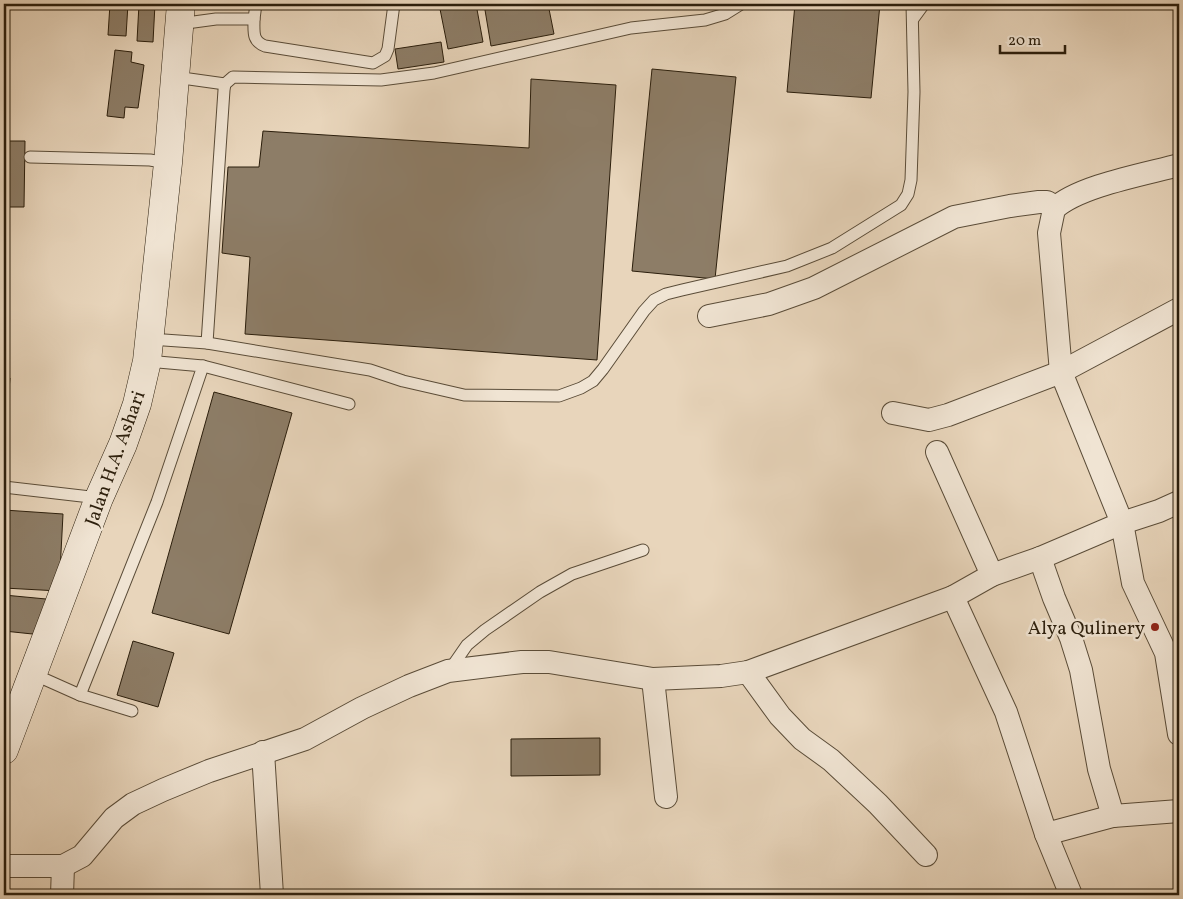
<svg xmlns="http://www.w3.org/2000/svg" width="1183" height="899" font-family="Vollkorn,serif">
<rect width="100%" height="100%" fill="#e8d5bb"/>
<filter id="stains"><feTurbulence type="fractalNoise" baseFrequency=".004" numOctaves="4"/><feColorMatrix values="0 0 0 0 .2 0 0 0 0 .09 0 0 0 0 .02 0 0 0 .5 -.17"/></filter>
<radialGradient id="worn" r=".72"><stop offset=".6" stop-color="#630" stop-opacity="0"/><stop offset="1" stop-color="#630" stop-opacity=".3"/></radialGradient>
<g fill="#8d7d67" stroke="#2b1e0c">
<polygon points="110,4 128,4 126,36 108,35"/>
<polygon points="139,4 155,4 153,42 137,41"/>
<polygon points="439,4 476,4 483,42 448,49"/>
<polygon points="484,4 548,4 554,34 491,46"/>
<polygon points="795,4 880,4 871,98 787,92"/>
<polygon points="441,42 444,62 398,69 395,49"/>
<polygon points="115,50 132,52 131,62 144,65 138,108 125,107 124,118 107,116"/>
<polygon points="652,69 736,77 715,279 632,271"/>
<polygon points="531,79 616,85 597,360 245,334 250,257 222,253 228,167 259,167 263,131 529,148"/>
<polygon points="4,141 25,141 24,207 4,207"/>
<polygon points="4,377 10,378 6,427 4,427"/>
<polygon points="214,392 292,413 229,634 152,613"/>
<polygon points="4,510 63,514 59,591 4,588"/>
<polygon points="4,595 46,599 42,635 4,631"/>
<polygon points="133,641 174,653 158,707 117,695"/>
<polygon points="600,738 600,775 511,776 511,739"/>
</g>
<g fill="none" stroke-linecap="round" stroke-linejoin="round">
<defs>
<g id="lane">
<path d="M 254,19 C 254,32 252,41 265,46 L 373,63 L 385,56 L 388,49 L 394,4"/>
<polyline points="913,19 924,4"/>
<polyline points="179,24 216,19 254,19 256,4"/>
<polyline points="175,77 225,84"/>
<polyline points="30,157 150,160 168,163"/>
<polyline points="150,339 207,343 370,370 403,381 464,395 559,396 581,388 593,381 603,369 644,311 654,300 666,294 682,290 787,266 832,248 901,205 908,194 911,180 914,92 912,4"/>
<polyline points="207,343 224,90 225,84 233,77 381,80 434,73 631,28 705,20 725,14 741,4"/>
<polyline points="203,366 349,404"/>
<polyline points="4,487 99,498"/>
<polyline points="449,671 467,645 485,630 540,592 572,574 643,550"/>
<polyline points="33,674 80,695 157,502 203,366 147,361"/>
<polyline points="80,695 132,711"/>
</g>
<g id="street">
<path d="M 1179,165 C 1146,174 1078,186 1054,209 L 1049,233 L 1061,372 L 1122,523 L 1133,583 L 1166,653 L 1179,734"/>
<polyline points="709,316 769,304 814,288 954,217 1010,206 1039,202 1047,202 1052,205 1054,209"/>
<polyline points="893,413 929,420 948,415 1061,372 1179,309"/>
<polyline points="937,452 992,575"/>
<polyline points="1040,558 1054,598 1071,638 1081,670 1099,769 1113,816"/>
<polyline points="953,597 1006,712 1046,834 1071,895"/>
<polyline points="748,672 780,716 802,739 831,760 878,804 926,855"/>
<polyline points="653,679 666,797"/>
<polyline points="263,752 272,895"/>
<polyline points="1046,834 1113,816 1179,811"/>
<polyline points="4,866 63,866 82,856 114,818 133,804 163,790 209,771 305,739 362,708 409,686 448,671 522,662 549,662 653,679 721,676 748,672 953,597 992,575 1040,558 1122,523 1159,511 1179,502"/>
<polyline points="62,895 63,866"/>
</g>
<polyline id="secondary" points="4,750 99,498 123,444 137,404 147,361 168,163 181,4"/>
</defs>
<use href="#lane" stroke="#5a4c38" stroke-width="13"/>
<use href="#street" stroke="#5a4c38" stroke-width="24"/>
<use href="#secondary" stroke="#2b1e0c" stroke-width="29"/>
<use href="#lane" stroke="#f0e4d3" stroke-width="11"/>
<use href="#street" stroke="#f0e4d3" stroke-width="22"/>
<use href="#secondary" stroke="#f0e4d3" stroke-width="28"/>
</g>
<circle fill="#8f2418" stroke="#f0e4d3" stroke-width="2" cx="1155" cy="627" r="5"/>
<g text-anchor="middle" stroke-width="5" stroke-linejoin="round" paint-order="stroke">
<g font-size="19" fill="#2b1e0c" stroke="#f0e4d3">
<text transform="translate(114 458) rotate(-70)" y="7">Jalan H.A. Ashari</text>
</g>
<g font-size="19" fill="#2b1e0c" stroke="#f0e4d3" text-anchor="end">
<text x="1145" y="634">Alya Qulinery</text>
</g>
</g>
<rect width="1183" height="899" fill="none" stroke="#e8d5bb" stroke-width="20"/>
<rect x="5" y="5" width="1173" height="889" fill="none" stroke="#2b1e0c" stroke-width="2.5"/>
<rect x="10" y="10" width="1163" height="879" fill="none" stroke="#2b1e0c"/>
<path d="M1000 45v8h65v-8" fill="none" stroke="#2b1e0c" stroke-width="2.5"/>
<text x="1008" y="45" font-size="15" fill="#2b1e0c" stroke="#f0e4d3" stroke-width="4" paint-order="stroke">20 m</text>
<rect width="100%" height="100%" filter="url(#stains)"/>
<rect width="100%" height="100%" fill="url(#worn)"/>
</svg>
